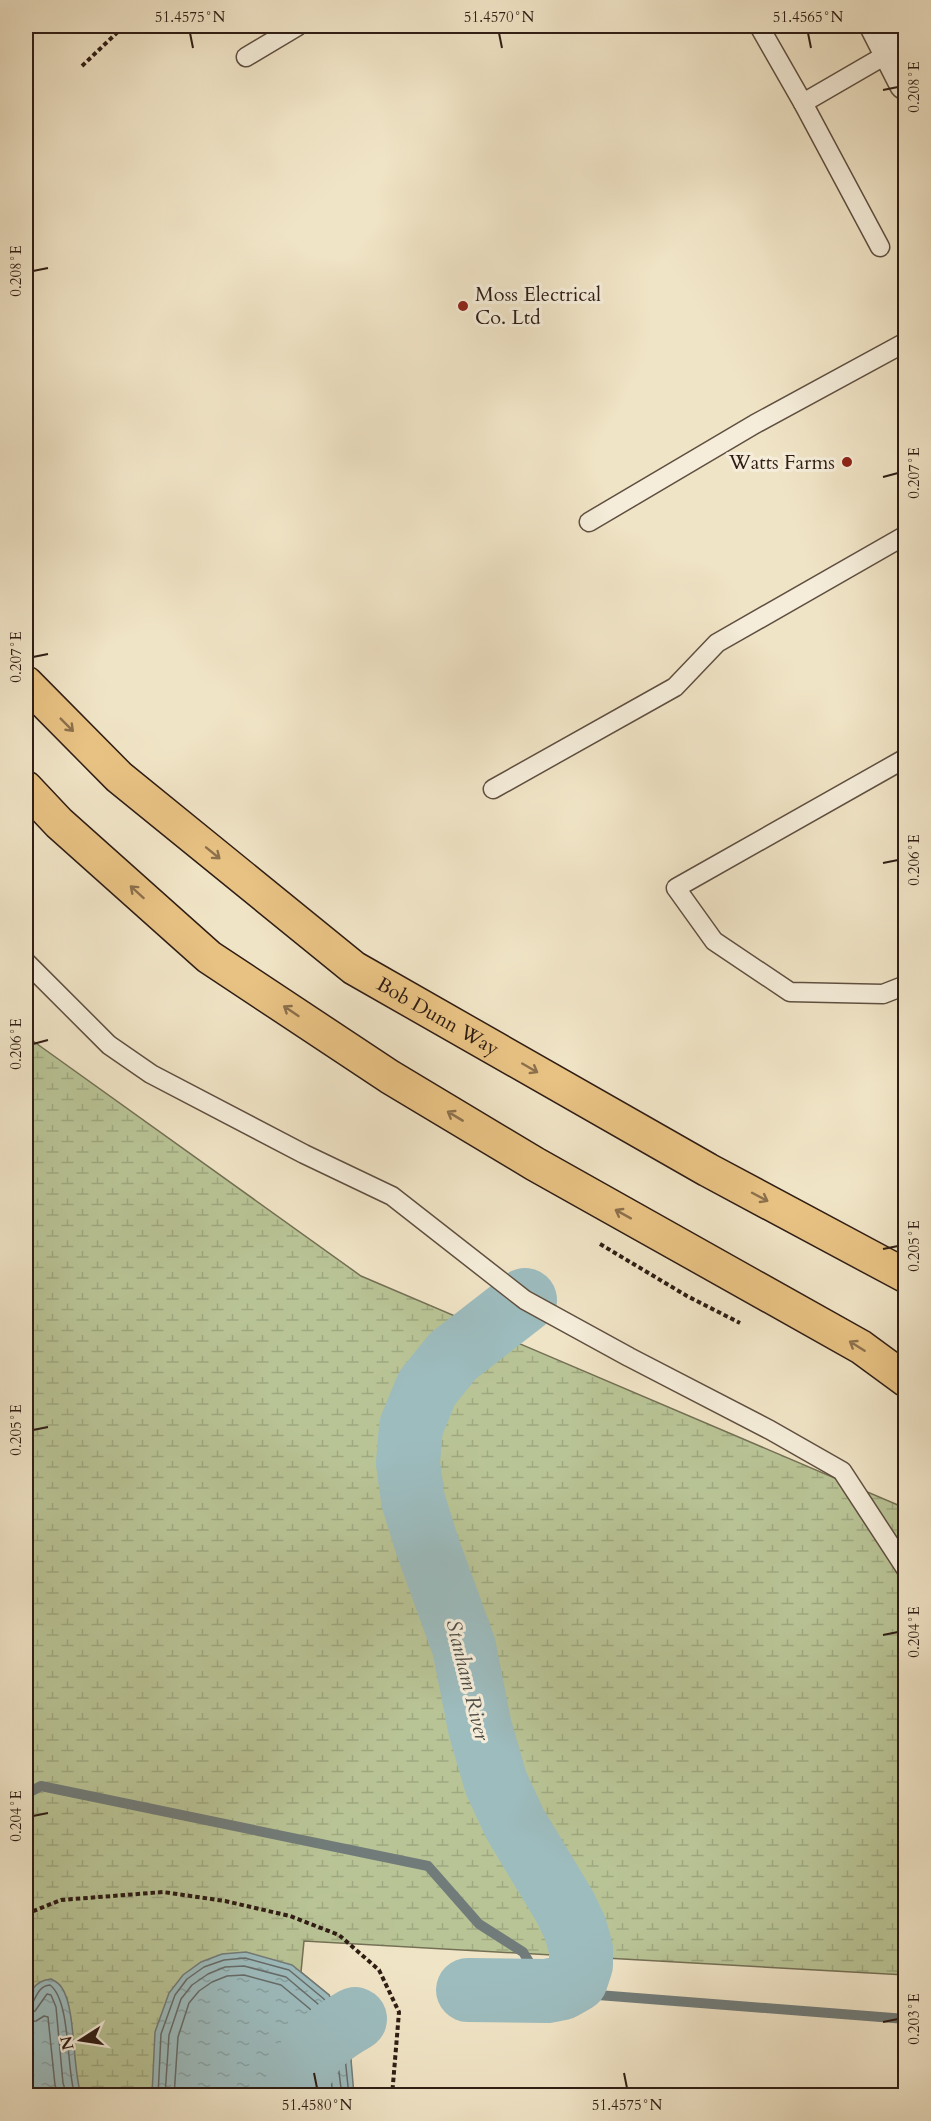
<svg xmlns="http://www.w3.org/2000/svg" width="931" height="2121" font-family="Cardo,serif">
<defs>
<pattern id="wetland-marsh" width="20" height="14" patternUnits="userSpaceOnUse" patternTransform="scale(1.5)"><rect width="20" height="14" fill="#b9c496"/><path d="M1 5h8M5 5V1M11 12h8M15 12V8" fill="none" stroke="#9fa880"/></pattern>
<pattern id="water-ripples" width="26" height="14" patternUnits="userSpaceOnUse" patternTransform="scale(1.5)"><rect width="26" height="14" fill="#9dbcbe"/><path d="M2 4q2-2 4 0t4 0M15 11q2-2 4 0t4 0" fill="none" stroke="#88a1a2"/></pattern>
</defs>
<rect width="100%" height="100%" fill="#f0e4c6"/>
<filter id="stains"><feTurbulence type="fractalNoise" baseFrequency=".00333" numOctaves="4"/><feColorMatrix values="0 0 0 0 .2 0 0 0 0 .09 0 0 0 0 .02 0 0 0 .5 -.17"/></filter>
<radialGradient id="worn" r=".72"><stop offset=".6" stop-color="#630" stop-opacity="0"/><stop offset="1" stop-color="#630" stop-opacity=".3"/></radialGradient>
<polygon fill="url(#wetland-marsh)" stroke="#747055" stroke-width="1.5" points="26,1036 361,1276 905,1508 905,1975 304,1941 301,1972 329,1995 349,2036 353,2096 26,2095"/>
<g fill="url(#water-ripples)" stroke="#717c7a" stroke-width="1.5">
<polygon points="246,1952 292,1965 329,1995 349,2036 354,2095 152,2095 155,2032 169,1993 183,1975 201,1962 222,1954"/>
<path d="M 51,1979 C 55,1981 60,1984 62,1988 C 76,2009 72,2067 81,2095 L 26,2095 C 25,2071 20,2010 32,1990 C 36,1983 43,1980 51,1979 Z"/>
</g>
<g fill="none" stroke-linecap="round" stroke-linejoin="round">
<g stroke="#666c69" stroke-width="1.5">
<path d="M 26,2005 L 32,2004 C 37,1995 39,1986 50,1985 C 71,2001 66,2068 75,2096"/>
<polyline points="26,2013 35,2011 47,1994 51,1995 56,2007 63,2083 67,2096"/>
<polyline points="26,2022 36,2021 44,2016 48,2017 55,2085 58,2096"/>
<polyline points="158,2096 161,2034 175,1995 187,1979 204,1967 224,1960 245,1958 289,1970 324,1999 343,2038 349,2096"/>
<polyline points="165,2096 169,2035 181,1999 192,1985 208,1974 225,1967 244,1966 286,1977 318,2004 335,2041 342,2096"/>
<polyline points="174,2096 178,2037 189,2003 199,1991 212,1982 227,1976 244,1975 281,1985 310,2009 327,2043 333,2096"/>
</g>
<polyline stroke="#717c7a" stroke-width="10" points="26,1794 41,1786 428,1866 479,1924 523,1952 547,1991 906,2019"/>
<g stroke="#9dbcbe" stroke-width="64">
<polyline points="468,1990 547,1991 562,1988 576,1980 581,1965 581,1949 575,1928 565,1907 515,1824 496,1783 480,1728 464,1647 427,1545 413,1500 408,1463 411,1427 427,1388 453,1356 525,1300"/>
<path d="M 294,2096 C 303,2055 320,2039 355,2019"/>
</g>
<defs>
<g id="lane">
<polyline points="759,26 803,103"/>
<polyline points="246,57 298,26"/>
<polyline points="880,247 803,103 891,52"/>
<polyline points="589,522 755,424 906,342"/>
<polyline points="906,758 676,888 714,941 790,992 883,994 906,985"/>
<polyline points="493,789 675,687 717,643 906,535"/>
<polyline points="26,962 109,1045 151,1074 304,1154 392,1196 525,1300 629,1357 770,1430 842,1471 906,1569"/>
</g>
<polyline id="street" points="877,26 906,83"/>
<g id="primary">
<path id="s1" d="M 26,683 L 119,777 L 354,968 L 708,1170 L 906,1276"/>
<polyline points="26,788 59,823 209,957 390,1077 535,1164 861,1347 906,1380"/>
</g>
</defs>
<use href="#lane" stroke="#5f4f40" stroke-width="21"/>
<use href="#street" stroke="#5f4f40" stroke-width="36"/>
<use href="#primary" stroke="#2f1d14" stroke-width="36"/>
<g stroke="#2f1d14" stroke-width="4" stroke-dasharray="4.5 3" stroke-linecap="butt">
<polyline points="82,66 124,26"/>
<polyline points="600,1244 687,1296 740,1323"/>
<polyline points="26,1914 61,1900 163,1892 225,1901 290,1916 339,1935 379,1970 399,2012 392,2096"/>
</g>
<use href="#lane" stroke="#f5edda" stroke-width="18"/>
<use href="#street" stroke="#f5edda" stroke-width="33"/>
<use href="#primary" stroke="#e8c283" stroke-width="33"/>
</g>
<defs><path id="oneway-shaft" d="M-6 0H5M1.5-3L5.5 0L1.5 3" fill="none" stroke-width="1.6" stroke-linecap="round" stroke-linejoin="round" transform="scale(1.5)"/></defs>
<g stroke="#8c704c">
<use href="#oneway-shaft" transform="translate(67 725) rotate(45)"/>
<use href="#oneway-shaft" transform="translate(213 853) rotate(39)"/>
<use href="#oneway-shaft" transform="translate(137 892) rotate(-138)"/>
<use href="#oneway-shaft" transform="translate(291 1011) rotate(-146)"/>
<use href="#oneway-shaft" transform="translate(530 1068) rotate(30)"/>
<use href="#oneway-shaft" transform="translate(455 1116) rotate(-149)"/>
<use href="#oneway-shaft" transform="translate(760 1197) rotate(28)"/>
<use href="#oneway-shaft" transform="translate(623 1214) rotate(-151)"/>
<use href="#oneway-shaft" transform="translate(857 1346) rotate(-148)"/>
</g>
<path fill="none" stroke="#2f1d14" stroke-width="2" d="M 190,33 L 193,48M 499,33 L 502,48M 808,33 L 811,48M 883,90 L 898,87M 33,271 L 48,268M 883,477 L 898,473M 33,657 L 48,654M 883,863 L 898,860M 33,1044 L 48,1040M 883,1249 L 898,1246M 33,1430 L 48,1427M 883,1635 L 898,1632M 33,1816 L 48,1813M 883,2022 L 898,2019M 314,2073 L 317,2088M 624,2073 L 627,2088"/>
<g fill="#8f2418" stroke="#f5edda" stroke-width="2">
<circle cx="463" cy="306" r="6"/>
<circle cx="847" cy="462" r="6"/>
</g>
<g text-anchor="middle" stroke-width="6" stroke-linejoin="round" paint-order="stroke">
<g font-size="20" fill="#2f1d14" stroke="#f5edda" text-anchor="start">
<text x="475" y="301">Moss Electrical<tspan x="475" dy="23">Co. Ltd</tspan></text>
<text x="835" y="469" text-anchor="end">Watts Farms</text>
</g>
<g font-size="20" fill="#2f1d14" stroke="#f5edda">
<text dy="7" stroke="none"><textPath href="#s1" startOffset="532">Bob Dunn Way</textPath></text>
</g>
<g font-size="21" font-style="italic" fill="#504d47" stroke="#f5edda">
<text transform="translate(468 1680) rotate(76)" y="7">Stanham River</text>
</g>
</g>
<rect width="931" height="2121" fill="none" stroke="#f0e4c6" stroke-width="66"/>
<g transform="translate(81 2040) rotate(258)" stroke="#f5edda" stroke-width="4.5" paint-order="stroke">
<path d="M0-4.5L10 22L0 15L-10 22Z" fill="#2f1d14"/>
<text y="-9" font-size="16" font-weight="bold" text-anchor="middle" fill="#2f1d14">N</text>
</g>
<rect x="33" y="33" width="865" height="2055" fill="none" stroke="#2f1d14" stroke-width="2"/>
<g font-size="15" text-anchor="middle" fill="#2f1d14">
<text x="190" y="22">51.4575°N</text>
<text x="499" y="22">51.4570°N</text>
<text x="808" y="22">51.4565°N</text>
<text transform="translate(914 87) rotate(-90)" y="5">0.208°E</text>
<text transform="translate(16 271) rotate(-90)" y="5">0.208°E</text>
<text transform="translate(914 473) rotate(-90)" y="5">0.207°E</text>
<text transform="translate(16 657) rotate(-90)" y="5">0.207°E</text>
<text transform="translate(914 860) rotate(-90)" y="5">0.206°E</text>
<text transform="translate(16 1044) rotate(-90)" y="5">0.206°E</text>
<text transform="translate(914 1246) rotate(-90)" y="5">0.205°E</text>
<text transform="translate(16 1430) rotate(-90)" y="5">0.205°E</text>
<text transform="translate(914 1632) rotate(-90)" y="5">0.204°E</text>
<text transform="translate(16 1816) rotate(-90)" y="5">0.204°E</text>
<text transform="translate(914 2019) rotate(-90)" y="5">0.203°E</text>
<text x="317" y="2110">51.4580°N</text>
<text x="627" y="2110">51.4575°N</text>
</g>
<rect width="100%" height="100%" filter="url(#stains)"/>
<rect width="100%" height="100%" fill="url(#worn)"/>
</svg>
